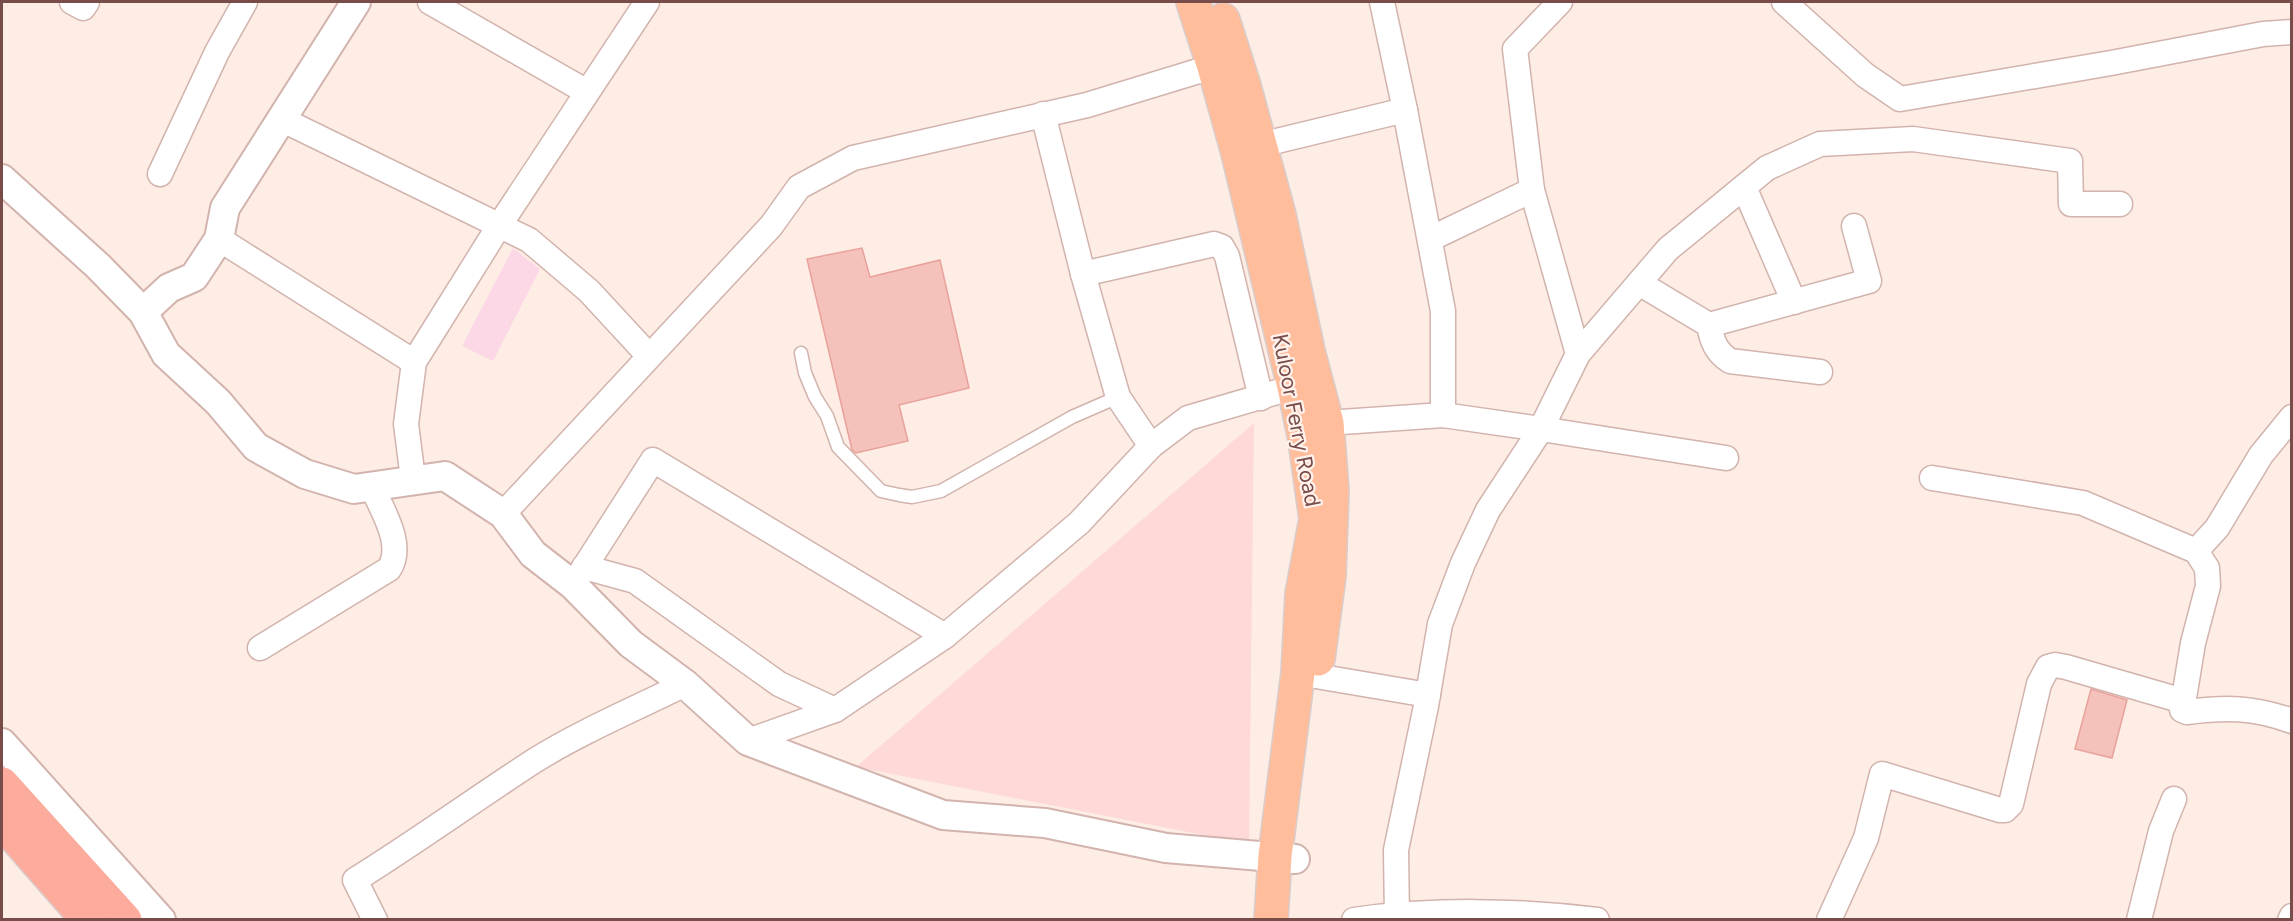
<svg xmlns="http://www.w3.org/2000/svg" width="2293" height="921" font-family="Figtree,sans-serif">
<rect width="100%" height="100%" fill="#fdede5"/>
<polygon fill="#fed9d8" points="1254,423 1249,844 856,767"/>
<polygon fill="#fcd8e6" points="513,248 540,269 493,361 462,346"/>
<g fill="#f4c1bb" stroke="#e8a29b" stroke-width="1.5">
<polygon points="862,248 870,277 940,260 969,388 899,405 908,441 856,453 852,450 807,259"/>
<polygon points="2091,689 2127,700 2112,758 2075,749"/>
</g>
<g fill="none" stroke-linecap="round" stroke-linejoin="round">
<defs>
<polyline id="service" points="801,353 805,373 815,397 827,416 838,447 881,491 899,495 912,497 941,491 1072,417 1118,397"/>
<g id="minor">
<polyline points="72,2 83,8 87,2"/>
<polyline points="430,2 587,92"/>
<polyline points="1382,2 1405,110"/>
<polyline points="1784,2 1865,75 1900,99 2111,63 2263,34 2292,32"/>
<polyline points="1043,114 1083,274 1118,397 1151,446"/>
<polyline points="281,119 529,240 589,291 649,356"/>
<polyline points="1260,145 1405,110 1443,311 1443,415"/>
<polyline points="160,174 217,52 245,2"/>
<polyline points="1744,187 1794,302"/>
<polyline points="1532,190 1515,49 1560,2"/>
<polyline points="219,239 414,362"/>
<polyline points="1083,274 1214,244 1222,247 1227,256 1261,398"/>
<path d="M 1639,283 L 1709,325 C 1712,341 1716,352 1730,361 L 1820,372"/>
<polyline points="1709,325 1869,281 1854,226"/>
<polyline points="1578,354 1668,249 1767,168 1820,144 1913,139 2070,161 2071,204 2120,204"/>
<polyline points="1327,423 1443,415 1541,429 1578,354 1532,190 1430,239"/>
<path d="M 1932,478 L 2083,503 L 2196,551 L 2207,568 L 2208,586 L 2193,643 L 2182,710 L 2187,712 C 2226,707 2253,707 2292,721"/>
<polyline points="413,479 406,424 414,362 499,226 647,2"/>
<polyline points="503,514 771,226 799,187 853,158 1087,105 1228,62"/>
<polyline points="2196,551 2217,528 2261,455 2292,417"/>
<polyline points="584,567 635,581 779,684 835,710"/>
<polyline points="573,585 653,460 945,636"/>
<path d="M 260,648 L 389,569 C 405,545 382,510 372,487"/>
<polyline points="1316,676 1428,695"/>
<polyline points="748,741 835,710 945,636 1079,523 1151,446 1188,418 1294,387"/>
<path d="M 375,920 L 355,880 C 416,842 474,800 534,761 C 582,731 635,709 685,684"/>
<path d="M 1354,920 C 1430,909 1520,910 1597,920"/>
<polyline points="1397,920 1396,850 1426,706 1440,624 1463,563 1488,510 1541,429 1726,458"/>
<polyline points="1829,920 1866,838 1882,774 2000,810 2005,810 2011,804 2039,684 2048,667 2055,665 2066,667 2183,701"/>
<polyline points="2139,920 2161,831 2174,799"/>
<polyline points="2290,920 2292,916"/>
</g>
<g id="tertiary">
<polyline points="2,179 98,266 143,312 166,354 218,402 256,447 305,474 354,489 445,476 503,514 533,554 573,585 631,644 685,684 748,741 943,815 1045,823 1166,848 1295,859"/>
<polyline points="143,312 169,288 194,277 219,239 225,208 356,2"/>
<polyline points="2,743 161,920"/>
</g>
<g id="primary">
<polyline points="1193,2 1214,67 1238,153 1294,387 1305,440 1316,519 1302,594 1298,673 1275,856 1271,920"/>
<polyline points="1223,20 1244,86 1279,215 1308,351 1327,423 1332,491 1329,576 1318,659"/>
</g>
<g id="trunk">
<polyline points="2,784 125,920"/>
<polyline points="2,822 88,920"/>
</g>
</defs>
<use href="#service" stroke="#d2b3ad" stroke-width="15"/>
<use href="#minor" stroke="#d2b3ad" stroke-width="27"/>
<use href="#tertiary" stroke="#d2b3ad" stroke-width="32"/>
<use href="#primary" stroke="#d9cdcc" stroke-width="36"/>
<use href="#trunk" stroke="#d9cdcc" stroke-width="36"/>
<use href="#service" stroke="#fff" stroke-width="12"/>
<use href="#minor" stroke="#fff" stroke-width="24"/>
<use href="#tertiary" stroke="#fff" stroke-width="28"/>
<use href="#primary" stroke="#ffbd9b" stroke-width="33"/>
<use href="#trunk" stroke="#fcab9c" stroke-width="33"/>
</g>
<g text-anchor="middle" stroke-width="4.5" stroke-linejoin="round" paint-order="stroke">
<g font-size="22" fill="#784c49" stroke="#fff2ec">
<text transform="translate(1297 420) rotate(79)" y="8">Kuloor Ferry Road</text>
</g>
</g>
<rect width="2293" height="921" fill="none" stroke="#784c49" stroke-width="6"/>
</svg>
